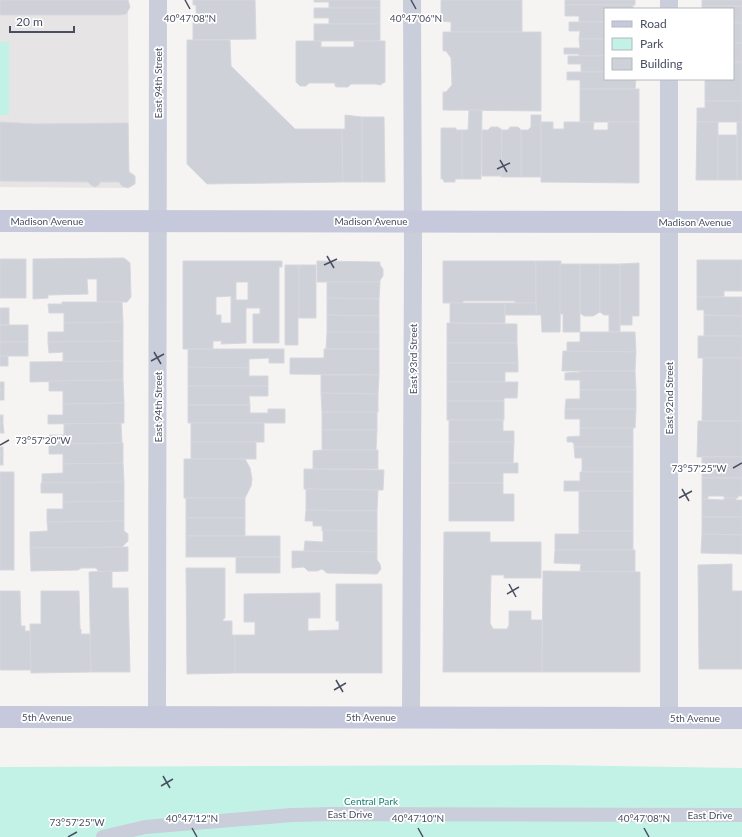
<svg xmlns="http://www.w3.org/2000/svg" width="742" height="837" font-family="Lato,sans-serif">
<rect width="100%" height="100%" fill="#f5f4f3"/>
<polygon fill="#e6e4e5" points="0,0 128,0 129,172 133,174 136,179 133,185 128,188 0,187"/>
<g fill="#c2f2e5">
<rect x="0" y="42" width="9" height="73"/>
<polygon points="548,765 742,768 742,837 0,837 0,767"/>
</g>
<g fill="#cfd1d8" stroke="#d7d7de" fill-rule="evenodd">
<polygon points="0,0 128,0 130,7 126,14 121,15 0,15"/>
<polygon points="193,0 255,0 256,39 193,40 193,16 196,16 196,5 193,5"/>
<polygon points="314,0 380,0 380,8 329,8 329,2 314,2"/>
<polygon points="441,0 522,0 522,32 451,32 451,22 441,21"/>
<rect x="565" y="0" width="70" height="5"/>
<rect x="702" y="0" width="40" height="6"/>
<polygon points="565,5 633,5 633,9 605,9 605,22 579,22 579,16 565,16"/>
<polygon points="702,6 742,6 742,23 733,23 733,9 702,9"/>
<polygon points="314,8 380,8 380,24 329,24 329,18 314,18"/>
<polygon points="569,22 605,22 605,39 579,39 580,31 569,31"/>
<rect x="733" y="23" width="9" height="20"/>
<rect x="314" y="24" width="66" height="17"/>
<polygon points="443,32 541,32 541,111 443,110 443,92 446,92 452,85 451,58 446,51 443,51"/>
<polygon points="579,39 605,39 605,56 579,56 579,54 564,54 564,48 580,48"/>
<polygon points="187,40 230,40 231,66 295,129 342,129 343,182 207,184 187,164"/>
<polygon points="296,41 321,41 321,47 354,47 354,41 385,41 385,82 380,85 376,84 351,84 348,87 337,87 335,86 335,83 309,83 306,86 300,86 296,82"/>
<rect x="733" y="43" width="9" height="19"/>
<polygon points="568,56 605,56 605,72 581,72 581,64 568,64"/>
<polygon points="733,62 742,62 742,101 705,101 705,79 733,79"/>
<polygon points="567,72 605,72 605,79 636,79 635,89 580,89 580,80 567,80"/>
<rect x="580" y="89" width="59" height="33"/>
<polygon points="705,101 742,101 742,122 697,122 697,108 705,108"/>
<polygon points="469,110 482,110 481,179 462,179 462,130 468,130"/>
<polygon points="345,115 362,117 362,182 343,182 342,129 345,129"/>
<polygon points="531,115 541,115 541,177 521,177 521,130 528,130 531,127"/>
<polygon points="362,117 384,117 385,182 362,182"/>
<polygon points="0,122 36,124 128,123 129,172 135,176 135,184 133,185 128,188 122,186 119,182 100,182 99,185 95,187 91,185 88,182 0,181"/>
<polygon points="541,122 553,122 553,129 564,129 564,122 594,122 593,130 608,130 608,122 639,122 639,183 541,182"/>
<polygon points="697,122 718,122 718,180 696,180"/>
<rect x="737" y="122" width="5" height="58"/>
<polygon points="491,127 498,127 502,130 501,176 482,176 482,130 488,130"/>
<polygon points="510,127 518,127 521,130 521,177 501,177 502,130 508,130"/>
<polygon points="441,128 456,128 456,130 462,130 462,179 455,179 455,182 444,182 443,179 441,179"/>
<rect x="718" y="135" width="19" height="45"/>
<polygon points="124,258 130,263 131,297 127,302 97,302 97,279 87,279 88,294 48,295 48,298 33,299 33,259"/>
<rect x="0" y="259" width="26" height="39"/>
<polygon points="697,260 742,260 742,291 724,291 724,297 697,297"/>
<path d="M 183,261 L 282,261 L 282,267 L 279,267 L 279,343 L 253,343 L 253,314 L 260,314 L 260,308 L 246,308 L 246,343 L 221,344 L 222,341 L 213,341 L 213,349 L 183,349 ZM 236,282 L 248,282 L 248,300 L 236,300 ZM 231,296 L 231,323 L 221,323 L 221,315 L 216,315 L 216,297 Z"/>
<polygon points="317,261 380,262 380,265 383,269 383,276 380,280 380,282 317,282"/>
<polygon points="443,261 536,261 536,303 515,303 515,301 463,301 463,303 443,303"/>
<polygon points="536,261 561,261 560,332 542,332 541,315 536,315"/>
<polygon points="639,263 639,316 632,316 632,325 620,325 620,264"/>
<polygon points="560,264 580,264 580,332 563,332 563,314 560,314"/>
<polygon points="580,264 600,264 600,312 593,316 584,316 580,313"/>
<polygon points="600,264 620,264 620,332 609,332 609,315 604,315 600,312"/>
<polygon points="285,265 299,265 299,318 298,318 298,345 285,345"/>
<rect x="299" y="265" width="17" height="53"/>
<polygon points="327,282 380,282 379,299 327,298"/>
<polygon points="697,297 742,297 742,316 704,315 704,310 697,310"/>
<polygon points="327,298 379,299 379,316 327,315"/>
<polygon points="62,302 122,302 123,322 64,323 64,313 49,313 48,304 62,304"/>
<rect x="450" y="303" width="55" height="20"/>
<rect x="505" y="303" width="31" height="12"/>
<rect x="0" y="308" width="9" height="17"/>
<polygon points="327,315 379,316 379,332 327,332"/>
<polygon points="704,315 742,316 742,336 704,336"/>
<polygon points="123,322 123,341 48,342 48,332 64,332 64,323"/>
<polygon points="447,323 517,324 517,343 447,343"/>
<rect x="0" y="325" width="28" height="17"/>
<polygon points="327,332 379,332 379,349 326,349"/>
<polygon points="580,332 635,332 636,352 567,351 567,342 580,342"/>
<rect x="698" y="336" width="44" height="22"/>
<polygon points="123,341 123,361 63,362 63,352 49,353 48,342"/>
<rect x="0" y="342" width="28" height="14"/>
<polygon points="447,343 517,343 518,363 447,363"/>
<polygon points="188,349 284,349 284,363 269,363 269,358 249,359 249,368 188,367"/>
<polygon points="324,349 379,349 379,375 290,374 290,358 324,358"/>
<polygon points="563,351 636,352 635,371 562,371"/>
<rect x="0" y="356" width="8" height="10"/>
<polygon points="703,358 742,358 742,421 702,421"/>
<polygon points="123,361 123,380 30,382 30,362"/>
<polygon points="447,363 518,363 518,372 505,372 505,382 447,382"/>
<polygon points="188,367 249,368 249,376 268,376 268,386 188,386"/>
<polygon points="580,371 635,371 636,390 580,390 580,380 565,380 565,373 580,372"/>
<polygon points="321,375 379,375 378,394 321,393"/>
<polygon points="123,380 124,403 63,404 63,391 49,391 49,381"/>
<rect x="0" y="382" width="4" height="8"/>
<polygon points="447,382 518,382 517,398 504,398 504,401 447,401"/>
<polygon points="188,386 268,386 268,396 249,396 250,405 188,405"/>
<rect x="0" y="390" width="4" height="10"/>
<polygon points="580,390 636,390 636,409 565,409 566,399 580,399"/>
<polygon points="321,393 378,394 378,412 322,412"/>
<rect x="447" y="401" width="57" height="19"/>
<polygon points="124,403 124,423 48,424 48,415 63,415 63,404"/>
<polygon points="188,405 250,405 250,413 268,413 268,409 285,409 285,423 188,423"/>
<polygon points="565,409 636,409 635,428 580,428 580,419 565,419"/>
<rect x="322" y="412" width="55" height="18"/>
<rect x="0" y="415" width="3" height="9"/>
<polygon points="449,420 503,420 503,431 514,431 514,442 449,442"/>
<polygon points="698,421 742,421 742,457 697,457"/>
<polygon points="121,423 122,443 49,444 49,435 64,435 64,424"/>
<rect x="191" y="423" width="73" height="19"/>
<polygon points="0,424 3,424 4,433 0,433"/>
<polygon points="580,428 633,428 633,447 574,447 574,444 572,442 567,442 567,437 580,436"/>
<polygon points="322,430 377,430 376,450 322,450"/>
<rect x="191" y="442" width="65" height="17"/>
<polygon points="449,442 514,442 513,463 449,463"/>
<polygon points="123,443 123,463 63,464 63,454 49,454 49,444"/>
<rect x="0" y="447" width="3" height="8"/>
<polygon points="574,447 633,447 633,472 582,472 582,458 575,458"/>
<polygon points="322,450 378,450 378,469 313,469 313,451"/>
<rect x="0" y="455" width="3" height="10"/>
<rect x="702" y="457" width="40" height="21"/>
<polygon points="184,459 245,459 250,468 252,479 251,486 245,498 184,498"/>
<polygon points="123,463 124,482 42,483 42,474 63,473 63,464"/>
<polygon points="449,463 518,463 518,473 503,473 503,483 449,483"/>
<polygon points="304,469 384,470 383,490 304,489"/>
<rect x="0" y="472" width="14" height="98"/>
<polygon points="580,472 633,472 633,491 564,491 564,481 580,481"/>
<polygon points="702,478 742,478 742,496 738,496 738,498 724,498 724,496 708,496 708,499 702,499"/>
<polygon points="124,482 124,501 63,502 63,493 41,493 41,483"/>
<polygon points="449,483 503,483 503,494 514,494 514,521 449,521"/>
<polygon points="306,489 378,490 377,511 306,510"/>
<rect x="579" y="491" width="54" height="40"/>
<rect x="186" y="498" width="59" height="20"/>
<polygon points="724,498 736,498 736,500 742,500 742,517 702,517 702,499 724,500"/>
<polygon points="124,501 124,521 47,522 47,509 63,509 63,502"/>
<polygon points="306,510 377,511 377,531 322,531 322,526 313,526 313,521 305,521"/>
<polygon points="702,517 742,517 742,535 702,534"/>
<rect x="186" y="518" width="59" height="18"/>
<polygon points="124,521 124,531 128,534 128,541 122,547 30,548 30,532 48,531 47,522"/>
<polygon points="323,530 377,531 377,552 304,551 305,541 323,542"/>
<polygon points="579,531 633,531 633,550 555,550 555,534 579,534"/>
<polygon points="444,532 490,532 490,542 541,542 541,578 504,578 504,575 491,575 490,623 493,629 507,629 509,625 509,611 531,611 531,620 542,620 542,672 443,672"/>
<polygon points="702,534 742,535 742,554 701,553"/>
<rect x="186" y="536" width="94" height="21"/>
<polygon points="128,547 128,571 99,572 96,568 81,568 78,570 31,571 30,548"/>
<polygon points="555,550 635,550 635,572 580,571 581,564 554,563"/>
<polygon points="292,551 377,552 377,560 380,564 381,569 377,574 327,573 322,569 317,571 308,571 304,567 292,568"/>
<rect x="236" y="557" width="44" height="16"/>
<polygon points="732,564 732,591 742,591 742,669 699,669 698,565"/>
<polygon points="186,568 225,568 225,618 223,619 223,621 232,621 232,635 235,635 235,673 187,674"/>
<polygon points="112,571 112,588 128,588 130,672 91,672 89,572"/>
<polygon points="543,571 640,572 640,672 542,672"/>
<polygon points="336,584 382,584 382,673 235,673 235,635 255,635 255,622 244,622 244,594 320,593 320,618 308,618 308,631 339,630 339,621 336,621"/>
<polygon points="0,591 20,591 21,626 25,626 25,631 31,631 31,670 0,670"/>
<polygon points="41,591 79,591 80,629 81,629 81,634 90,634 91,672 31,673 30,624 41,624"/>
</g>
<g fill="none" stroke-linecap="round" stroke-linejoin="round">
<polyline stroke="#cacdda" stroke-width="14" points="103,837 145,827 292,815 332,814 742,815"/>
<g stroke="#cacdda" stroke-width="18">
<polyline points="669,9 669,0"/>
<polyline points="157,717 158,0"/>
<polyline points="411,717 413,255 412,0"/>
<polyline points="669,718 669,79"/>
</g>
<g stroke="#c5c9db" stroke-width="22">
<polyline points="0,221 742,222"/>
<polyline points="0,717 742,718"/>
</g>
</g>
<path fill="none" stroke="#494e61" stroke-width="1.5" d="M 185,0 L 190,9M 411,0 L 416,9M 500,160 L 507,172M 497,169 L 510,163M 327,256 L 334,268M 324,265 L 337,259M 154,352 L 161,364M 151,361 L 164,354M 0,445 L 9,440M 733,468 L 742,463M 682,489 L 689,501M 679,498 L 692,491M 509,584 L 516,597M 507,594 L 519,587M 336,680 L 343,692M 334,690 L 346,683M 163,776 L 170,788M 161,786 L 173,779M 192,828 L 197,837M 418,828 L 423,837M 644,828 L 649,837M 68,837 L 77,832"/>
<g text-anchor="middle" stroke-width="3.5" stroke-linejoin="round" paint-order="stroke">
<g font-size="10" fill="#494e61" stroke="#fff">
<text transform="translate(158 83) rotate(-90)" y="4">East 94th Street</text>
<text x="47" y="225">Madison Avenue</text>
<text x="371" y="225">Madison Avenue</text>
<text x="695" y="226">Madison Avenue</text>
<text transform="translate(413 359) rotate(-90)" y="4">East 93rd Street</text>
<text transform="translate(669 398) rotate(-90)" y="4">East 92nd Street</text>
<text transform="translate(158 407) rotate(-90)" y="4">East 94th Street</text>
<text x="47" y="721">5th Avenue</text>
<text x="371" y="721">5th Avenue</text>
<text x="695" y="722">5th Avenue</text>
<text x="350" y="818">East Drive</text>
<text x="710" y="819">East Drive</text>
</g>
<g font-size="10" fill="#158270" stroke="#fff">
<text x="371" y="805">Central Park</text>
</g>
</g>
<g font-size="10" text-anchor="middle" fill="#494e61" stroke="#fff" stroke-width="3.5" stroke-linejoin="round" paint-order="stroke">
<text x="190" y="22">40°47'08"N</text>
<text x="416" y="22">40°47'06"N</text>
<text x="43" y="444">73°57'20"W</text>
<text x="699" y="472">73°57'25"W</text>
<text x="192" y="822">40°47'12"N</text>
<text x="418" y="822">40°47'10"N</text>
<text x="644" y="822">40°47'08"N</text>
<text x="77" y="826">73°57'25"W</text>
</g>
<rect x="604" y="8" width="130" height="72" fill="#ffffff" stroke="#b6b8c0"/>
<rect x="612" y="21" width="20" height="6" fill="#c5c9db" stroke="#b6b8c0"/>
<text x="640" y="28" font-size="12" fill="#494e61">Road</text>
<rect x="612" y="38" width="20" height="12" fill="#c2f2e5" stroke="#b6b8c0"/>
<text x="640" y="48" font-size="12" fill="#494e61">Park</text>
<rect x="612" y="58" width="20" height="12" fill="#cfd1d8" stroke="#b6b8c0"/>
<text x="640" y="68" font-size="12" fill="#494e61">Building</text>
<path d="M10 26v6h64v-6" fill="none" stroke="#494e61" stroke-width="2"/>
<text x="16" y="26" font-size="12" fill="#494e61" stroke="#ffffff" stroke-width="3" paint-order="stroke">20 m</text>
</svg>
